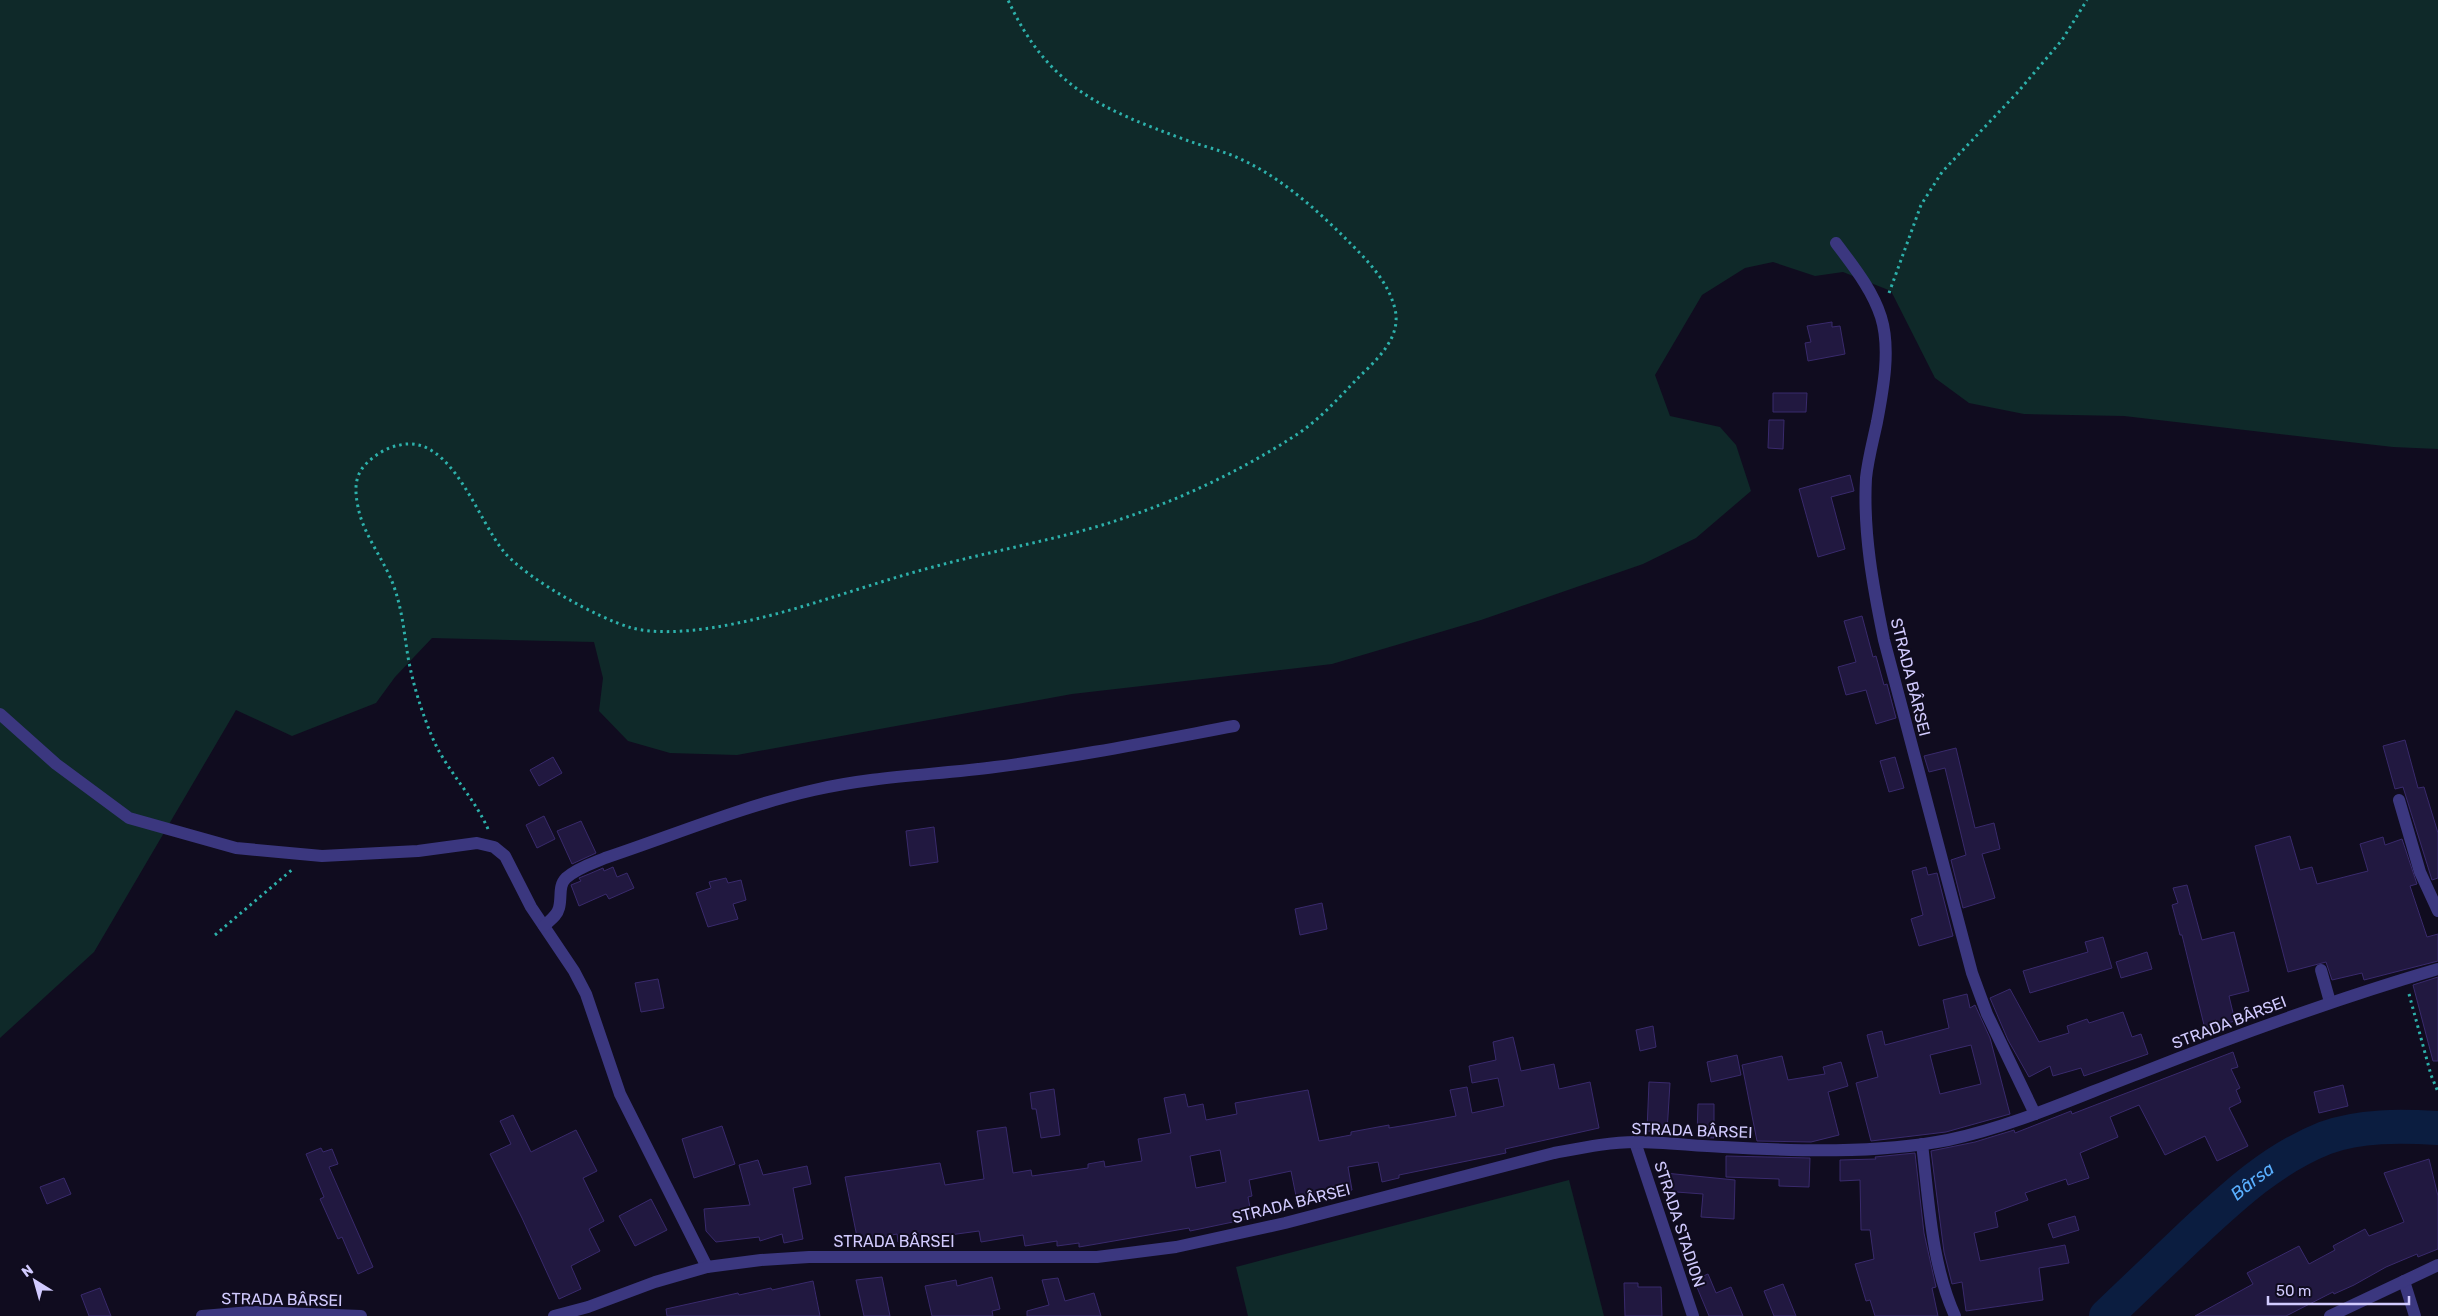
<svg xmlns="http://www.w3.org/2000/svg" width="2438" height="1316" font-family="Rubik,sans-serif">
<rect width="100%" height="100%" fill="#100c1f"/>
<g fill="#0f2929">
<polygon points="0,0 2438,0 2438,449 2393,447 2124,416 2024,414 1969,403 1935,378 1891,291 1843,272 1815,276 1773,262 1745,268 1702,295 1655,375 1670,416 1720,427 1736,445 1751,491 1696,538 1643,564 1481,620 1332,664 1072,694 737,755 670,753 628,741 599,711 603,678 594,642 432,638 395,677 376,703 292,736 236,710 94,952 0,1038"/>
<polygon points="1569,1180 1604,1316 1248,1316 1236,1267"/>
</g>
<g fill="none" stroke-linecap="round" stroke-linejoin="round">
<path stroke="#0b1d40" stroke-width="34" id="s1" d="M 2106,1316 C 2134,1289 2163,1262 2191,1235 C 2232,1197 2272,1159 2325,1138 C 2360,1125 2401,1126 2438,1128"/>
</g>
<g fill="#211840" stroke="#392a6c" fill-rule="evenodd">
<polygon points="1832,322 1832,327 1840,326 1845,354 1808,361 1805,343 1811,342 1807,326"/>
<polygon points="1773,393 1807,393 1806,412 1773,412"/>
<polygon points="1769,420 1784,420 1783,449 1768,448"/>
<polygon points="1850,475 1854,491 1831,497 1845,549 1818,557 1799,489"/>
<polygon points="1862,616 1873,657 1876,656 1884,685 1887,684 1896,718 1876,724 1866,690 1846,695 1838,667 1856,662 1844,621"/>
<polygon points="2405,740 2418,788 2424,787 2438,833 2438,878 2432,880 2403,787 2395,789 2383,746"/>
<polygon points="1956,748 1975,828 1994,823 2000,849 1982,854 1995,898 1963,908 1951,860 1966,855 1945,768 1929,772 1924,756"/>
<polygon points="553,757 562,773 539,786 530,770"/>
<polygon points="1895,757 1904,788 1889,792 1880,761"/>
<polygon points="544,816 555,839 537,848 526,825"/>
<polygon points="581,821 596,853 572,864 557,831"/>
<polygon points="934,827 938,862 910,866 906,831"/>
<polygon points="2290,836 2300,870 2312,867 2317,884 2368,871 2360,844 2383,837 2385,845 2402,839 2417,884 2410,886 2427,937 2438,934 2438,961 2364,980 2362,973 2332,980 2326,962 2288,972 2255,846"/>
<polygon points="613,867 617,877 627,873 634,888 609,899 606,894 579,906 571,885 581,881 579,878 589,874 603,868 604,871"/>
<polygon points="1926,867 1928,875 1937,873 1953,936 1919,946 1911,919 1923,915 1912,871"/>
<polygon points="726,878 728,883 741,880 746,900 733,904 738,919 708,927 696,893 711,888 709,882"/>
<polygon points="2187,885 2202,940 2234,932 2249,991 2229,996 2235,1021 2205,1029 2182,935 2180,935 2172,905 2178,903 2173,888"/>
<polygon points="1322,903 1327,929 1300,935 1295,909"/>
<polygon points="2103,937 2112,968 2030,993 2023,971 2088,952 2085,942"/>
<polygon points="2147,952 2152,969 2121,978 2116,962"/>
<polygon points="2438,977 2438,1061 2433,1061 2413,985"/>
<polygon points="658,979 664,1008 641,1012 635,983"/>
<polygon points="2010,989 2039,1042 2069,1033 2067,1026 2087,1019 2089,1023 2123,1012 2132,1037 2141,1034 2148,1054 2084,1076 2081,1068 2053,1076 2050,1066 2029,1077 2008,1040 1990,998"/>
<path d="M 1967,994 L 1970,1008 L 1975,1005 L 1990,1038 L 2010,1114 L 1946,1132 L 1871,1141 L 1856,1083 L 1878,1077 L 1867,1035 L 1882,1031 L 1885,1045 L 1949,1028 L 1943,1000 ZM 1971,1045 L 1981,1084 L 1940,1094 L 1930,1055 Z"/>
<polygon points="1653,1026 1656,1047 1640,1051 1636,1030"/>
<path d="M 1513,1037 L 1521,1071 L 1554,1064 L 1559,1089 L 1590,1082 L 1599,1128 L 1505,1149 L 1506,1153 L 1399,1175 L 1399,1178 L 1382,1182 L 1378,1162 L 1348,1167 L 1352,1190 L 1297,1201 L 1291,1171 L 1249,1180 L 1252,1196 L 1248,1197 L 1252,1218 L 1190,1231 L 1189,1228 L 1079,1247 L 1079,1243 L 1057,1246 L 1057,1241 L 1025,1246 L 1023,1235 L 981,1242 L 979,1231 L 898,1242 L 897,1234 L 858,1242 L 845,1177 L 940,1163 L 945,1185 L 984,1179 L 977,1131 L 1006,1127 L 1013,1173 L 1031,1170 L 1032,1176 L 1088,1168 L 1088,1164 L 1104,1161 L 1105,1167 L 1142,1161 L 1138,1139 L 1171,1133 L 1164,1098 L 1185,1094 L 1188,1107 L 1203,1104 L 1206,1120 L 1237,1114 L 1235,1103 L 1308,1090 L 1319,1141 L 1351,1135 L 1351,1132 L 1389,1125 L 1389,1128 L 1413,1124 L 1456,1116 L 1450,1090 L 1467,1087 L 1472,1113 L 1504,1106 L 1498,1078 L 1472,1083 L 1469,1066 L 1496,1060 L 1493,1042 ZM 1220,1150 L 1226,1182 L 1196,1188 L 1190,1156 Z"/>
<polygon points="2233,1052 2238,1067 2231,1069 2240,1088 2236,1090 2241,1102 2229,1108 2248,1146 2217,1161 2205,1136 2165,1155 2139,1105 2110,1117 2118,1137 2080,1153 2089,1178 2068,1185 2066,1179 2025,1193 2028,1200 1995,1212 1998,1227 1974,1233 1980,1261 2065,1245 2069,1263 2039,1268 2043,1300 1966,1311 1962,1282 1952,1284 1944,1252 1931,1151 1975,1142 2014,1130 2015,1133 2071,1111 2072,1114"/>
<polygon points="1737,1055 1741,1075 1711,1082 1707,1062"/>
<polygon points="1782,1056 1788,1080 1825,1074 1823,1067 1841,1062 1848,1086 1828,1092 1839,1135 1811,1142 1757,1141 1742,1065"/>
<polygon points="1649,1082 1670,1083 1667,1132 1647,1131"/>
<polygon points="2343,1085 2348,1106 2319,1113 2314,1092"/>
<polygon points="1054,1089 1060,1135 1041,1138 1036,1109 1032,1109 1030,1093"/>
<polygon points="1698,1104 1714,1104 1714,1138 1697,1137"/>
<polygon points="513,1115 531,1152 576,1130 597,1171 583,1178 604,1221 589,1229 600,1251 571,1266 581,1289 559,1299 522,1218 490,1154 511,1144 500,1121"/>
<polygon points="722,1126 735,1164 694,1178 682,1139"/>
<polygon points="321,1148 323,1152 332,1149 338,1164 329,1167 373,1267 358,1274 342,1237 338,1239 320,1199 324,1197 306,1154"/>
<polygon points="1915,1153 1924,1233 1936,1287 1932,1288 1938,1316 1875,1316 1870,1300 1866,1301 1855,1264 1874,1259 1870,1230 1861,1230 1860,1180 1840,1181 1840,1160 1876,1159 1875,1157"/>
<polygon points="1726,1156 1810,1158 1809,1187 1779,1186 1779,1179 1726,1177"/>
<polygon points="2429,1159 2438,1196 2438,1249 2418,1257 2417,1254 2386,1267 2354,1285 2334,1294 2333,1292 2286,1316 2195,1316 2253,1284 2247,1273 2299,1246 2309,1264 2335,1250 2333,1246 2365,1229 2369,1236 2404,1222 2384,1173"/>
<polygon points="758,1160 763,1175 807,1166 811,1184 793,1188 803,1239 784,1243 782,1234 760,1241 759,1237 716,1242 706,1231 704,1209 750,1205 739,1165"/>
<polygon points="1665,1173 1735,1180 1734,1219 1701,1217 1703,1194 1663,1191"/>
<polygon points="64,1178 71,1194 47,1204 40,1187"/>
<polygon points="651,1199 667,1230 635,1246 619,1216"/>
<polygon points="2075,1216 2079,1230 2053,1238 2048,1224"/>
<polygon points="1708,1274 1716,1293 1731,1287 1743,1316 1709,1316 1694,1280"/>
<polygon points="882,1277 890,1316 864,1316 856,1280"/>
<polygon points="992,1277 1000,1309 992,1311 993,1316 932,1316 925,1286 956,1280 957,1286"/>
<polygon points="1058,1278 1065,1301 1094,1293 1101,1316 1027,1316 1027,1311 1049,1305 1042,1280"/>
<polygon points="813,1281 820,1316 667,1316 666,1309 738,1293 739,1295 771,1288 772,1290"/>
<polygon points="1624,1283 1638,1283 1638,1287 1661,1287 1662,1316 1625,1316"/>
<polygon points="1783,1284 1796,1316 1774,1316 1764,1291"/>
<polygon points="100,1288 111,1316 89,1316 81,1295"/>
</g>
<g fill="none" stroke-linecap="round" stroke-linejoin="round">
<g stroke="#2db1ab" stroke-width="3" stroke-dasharray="2.5 4" stroke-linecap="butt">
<polyline points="1889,293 1921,205 1942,172 2017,93 2062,40 2087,0"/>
<path d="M 488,829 C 474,797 447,771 433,739 C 422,713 413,685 408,657 C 404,632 402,608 393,584 C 383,558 363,534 358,507 C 355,492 354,478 364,466 C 373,456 387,447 400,445 C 452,433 478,522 505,553 C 529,580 597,618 632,628 C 652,633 675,632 696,630 C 778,620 853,588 933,567 C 988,552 1044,542 1099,526 C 1166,506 1234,475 1293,437 C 1317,422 1336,401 1356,380 C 1375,361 1402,339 1395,309 C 1388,281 1367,260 1347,240 C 1315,208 1278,175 1236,157 C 1220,150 1202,146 1186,140 C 1101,109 1048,87 1008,0"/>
<polyline points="215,935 294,868"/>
<polyline points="2409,994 2431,1075 2438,1092"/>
</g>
<g stroke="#3b377f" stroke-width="12">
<path d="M 1836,243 C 1853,266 1872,289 1881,317 C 1891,349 1883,390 1877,422 C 1873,441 1868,459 1866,478 C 1863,532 1873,587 1884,640 L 1972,973 L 1987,1014 L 2035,1114"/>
<polyline points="0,714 56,764 129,818 236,848 322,856 418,851 477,843 494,847 505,856 531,907 574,971 586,994 620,1094 707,1267"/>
<polyline points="2399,800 2420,872 2438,911"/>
<path d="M 544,926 C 550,920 557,916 559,908 C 562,897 558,886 566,878 C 577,868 593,863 605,858 C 674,835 743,806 814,790 C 874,776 934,775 995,767 C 1075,757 1154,741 1234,726"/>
<polyline points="2321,970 2330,1002"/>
<polyline points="1635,1142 1693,1316"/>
<path d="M 1922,1144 C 1929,1201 1931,1263 1955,1316"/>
<polyline points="2404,1281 2415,1316"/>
<polyline points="202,1316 251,1312 361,1316"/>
<path d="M 554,1316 L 588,1307 L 655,1282 L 707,1267 L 761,1260 L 809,1257 L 1097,1257 L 1176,1247 L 1285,1223 L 1554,1153 C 1581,1148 1609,1142 1636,1142 C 1665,1142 1694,1146 1723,1147 C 1797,1151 1875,1154 1948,1140 C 2015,1126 2079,1096 2143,1072 C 2240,1034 2338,998 2438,969"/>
<polyline points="2330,1316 2438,1265"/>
</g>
</g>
<g text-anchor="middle" stroke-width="4" stroke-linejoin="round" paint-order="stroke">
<g font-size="16" fill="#d2cbff" stroke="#100c1f">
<text transform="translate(1911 677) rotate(76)" y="6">STRADA BÂRSEI</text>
<text transform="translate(2229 1022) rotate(-21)" y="6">STRADA BÂRSEI</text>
<text transform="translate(1692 1130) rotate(2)" y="6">STRADA BÂRSEI</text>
<text transform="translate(1291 1203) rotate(-14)" y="6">STRADA BÂRSEI</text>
<text transform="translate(1680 1224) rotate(72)" y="6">STRADA STADION</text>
<text x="894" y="1247">STRADA BÂRSEI</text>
<text transform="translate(282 1299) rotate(1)" y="6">STRADA BÂRSEI</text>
</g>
<g font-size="18" font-style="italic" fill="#59afff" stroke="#100c1f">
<text dy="6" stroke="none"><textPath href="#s1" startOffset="199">Bârsa</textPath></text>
</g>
</g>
<g transform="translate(35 1281) rotate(323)" stroke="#100c1f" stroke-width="4" paint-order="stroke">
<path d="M0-4L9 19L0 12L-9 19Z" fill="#d2cbff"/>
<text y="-8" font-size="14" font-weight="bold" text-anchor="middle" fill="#d2cbff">N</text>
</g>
<path d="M2268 1296v8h141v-8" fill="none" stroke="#d2cbff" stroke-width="2.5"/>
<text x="2276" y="1296" font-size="15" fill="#d2cbff" stroke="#100c1f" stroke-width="4" paint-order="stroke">50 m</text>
</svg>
